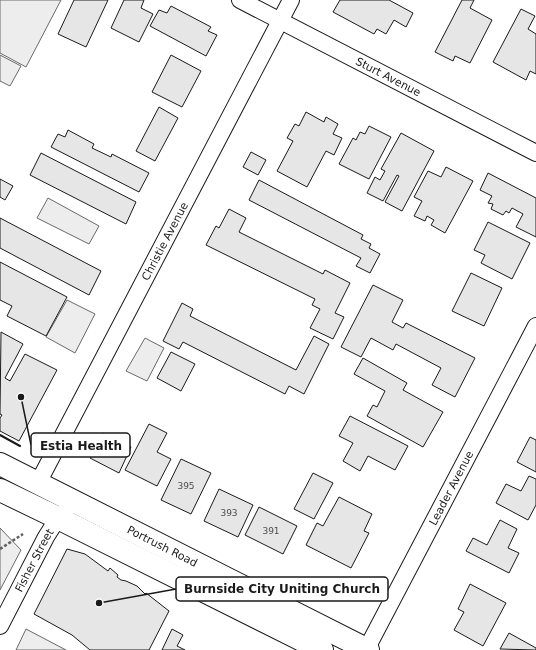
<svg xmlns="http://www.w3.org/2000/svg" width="536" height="650" font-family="'DejaVu Sans',sans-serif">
<rect width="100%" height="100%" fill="#fff"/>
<g fill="#ededed" stroke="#6a6a6a">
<polygon points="0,0 61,0 26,67 0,53"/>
<polygon points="0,55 21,66 10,86 0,81"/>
<polygon points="48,198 99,226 89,244 37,218"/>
<polygon points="67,300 95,314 75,353 46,337"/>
<polygon points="145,338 164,348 147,381 126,371"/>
<polygon points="0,528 21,550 0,590"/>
<polygon points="26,629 66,650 16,650"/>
</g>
<g fill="#e6e6e6" stroke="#1a1a1a">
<polygon points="74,0 108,0 86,47 58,34"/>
<polygon points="124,0 144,0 141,8 153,14 139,42 111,28"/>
<polygon points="340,0 389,0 413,13 406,27 394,20 386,34 377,29 374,34 333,12"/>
<polygon points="462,0 474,0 470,8 492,20 470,63 455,56 453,61 435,52"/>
<polygon points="171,6 211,27 208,31 217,35 206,56 150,26 159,10 167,13"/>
<polygon points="521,9 535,16 528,29 536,34 536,74 530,71 526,80 493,62"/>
<polygon points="171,55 201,71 182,107 152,92"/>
<polygon points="159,107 178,118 155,161 136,151"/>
<polygon points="306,112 324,122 326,117 338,124 333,134 342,138 334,155 326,151 307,187 277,171 293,141 287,138 295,124 299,126"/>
<polygon points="369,126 391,137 369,179 339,164 353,138 356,140 360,132 365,134"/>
<polygon points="68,130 94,144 92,148 111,157 112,154 149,173 139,192 51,147 58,134 65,137"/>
<polygon points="401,133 434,151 402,211 385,202 399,176 397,175 383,201 367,193 375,177 380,180 385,171 381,169"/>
<polygon points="251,152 266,160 258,175 243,167"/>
<polygon points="41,153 136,202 126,224 30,175"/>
<polygon points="446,167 473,181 445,233 431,225 434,220 427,216 425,221 414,216 422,201 414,197 428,171 441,177"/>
<polygon points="488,173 536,198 536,237 516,227 523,214 512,208 509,213 506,211 503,215 491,209 493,204 488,203 492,196 480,190"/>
<polygon points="0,179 13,186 5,200 0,197"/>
<polygon points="259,180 363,235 361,239 371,244 369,248 380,254 370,273 356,266 361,258 249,200"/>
<polygon points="229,209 246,218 239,232 323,274 325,270 350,283 335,313 344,317 333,339 310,328 320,309 312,305 315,299 206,245 216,226 219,228"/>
<polygon points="0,218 101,271 89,295 0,248"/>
<polygon points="488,222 530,243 512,279 481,263 485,255 474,250"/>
<polygon points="0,262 67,297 46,336 7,316 12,306 0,300"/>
<polygon points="471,273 502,288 484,326 452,311"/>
<polygon points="373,285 403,300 392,322 403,328 406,323 475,358 455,397 432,385 441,368 396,344 393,350 371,338 361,357 341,347"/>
<polygon points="182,303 193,309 190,316 296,370 314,336 329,344 304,394 289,386 285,394 183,342 179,349 163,341"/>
<polygon points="1,332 23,344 5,378 10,381 25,354 57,370 19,441 0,431 0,418 2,415 0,414"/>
<polygon points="171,352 195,364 181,391 157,378"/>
<polygon points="363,358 407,383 403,390 443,412 423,447 367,416 373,405 377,407 385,391 354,374"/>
<polygon points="350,416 408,446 395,470 368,456 360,471 343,461 353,443 339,436"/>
<polygon points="149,424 167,433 157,452 171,459 157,486 125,470"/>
<polygon points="103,433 131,447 119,473 90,458"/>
<polygon points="530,437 536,440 536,472 517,462"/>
<polygon points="181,459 211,473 191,514 161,500"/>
<polygon points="313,473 333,483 314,519 294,509"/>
<polygon points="529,476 536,479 536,505 528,520 496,503 506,484 521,491"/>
<polygon points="219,489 253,505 238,537 204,521"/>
<polygon points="339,497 372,514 364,531 369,533 351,568 306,545 317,523 323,526"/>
<polygon points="259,507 297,526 283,554 245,535"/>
<polygon points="500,520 517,529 508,548 519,553 509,573 466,551 473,538 487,545"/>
<polygon points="67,549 85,554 108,571 110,568 118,575 117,577 121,580 126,581 137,586 145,594 146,593 169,611 149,650 90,650 72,635 34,614"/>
<polygon points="470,584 506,603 483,646 454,630 464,612 458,609"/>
<polygon points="172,629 183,635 177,646 185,650 162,650"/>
<polygon points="509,633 536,648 536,650 500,649"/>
</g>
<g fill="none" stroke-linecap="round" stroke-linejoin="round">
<defs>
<g id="minor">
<path id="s1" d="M 240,0 L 536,153"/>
<path id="s2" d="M 38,483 L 291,0"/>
<path id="s3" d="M 0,626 L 46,537 L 58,518 L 65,512"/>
<path id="s4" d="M 366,650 L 536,326"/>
</g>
<g id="trunk">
<path id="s5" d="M 0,464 L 368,650"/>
<polyline points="0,490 58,518 322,650"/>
</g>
</defs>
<use href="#minor" stroke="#1a1a1a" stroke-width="18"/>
<use href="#trunk" stroke="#1a1a1a" stroke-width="24"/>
<polyline stroke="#5f5f5f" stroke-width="2.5" stroke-dasharray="3 2" stroke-linecap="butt" points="0,549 23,534"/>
<use href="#minor" stroke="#fff" stroke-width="16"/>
<use href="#trunk" stroke="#fff" stroke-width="22"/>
<polyline stroke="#1a1a1a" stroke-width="2" points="0,435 20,446"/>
</g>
<g text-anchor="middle" stroke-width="3" stroke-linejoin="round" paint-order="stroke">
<g font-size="9" fill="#4d4d4d">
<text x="186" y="489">395</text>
<text x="229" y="516">393</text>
<text x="271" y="534">391</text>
</g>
<g font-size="11" fill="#1a1a1a" stroke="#fff">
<text dy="4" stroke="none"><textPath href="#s1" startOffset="167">Sturt Avenue</textPath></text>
<text dy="4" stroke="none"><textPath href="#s2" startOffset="273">Christie Avenue</textPath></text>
<text dy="4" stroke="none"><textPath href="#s4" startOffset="183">Leader Avenue</textPath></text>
<text dy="4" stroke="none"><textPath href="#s5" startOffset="182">Portrush Road</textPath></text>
<text dy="4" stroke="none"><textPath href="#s3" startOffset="74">Fisher Street</textPath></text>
</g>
</g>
<path fill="none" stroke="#1a1a1a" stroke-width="1.5" d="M21 397L31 445M99 603L176 589"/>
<g fill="#1a1a1a" stroke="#fff" stroke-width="1.5">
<circle cx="21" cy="397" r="4"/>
<circle cx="99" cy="603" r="4"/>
</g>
<g fill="#fff" stroke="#1a1a1a" stroke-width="1.5">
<rect x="31" y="433" width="99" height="24" rx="4"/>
<rect x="176" y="577" width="212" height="24" rx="4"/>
</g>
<g font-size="12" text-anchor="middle" font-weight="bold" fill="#1a1a1a">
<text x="81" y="450">Estia Health</text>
<text x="282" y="593">Burnside City Uniting Church</text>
</g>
</svg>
